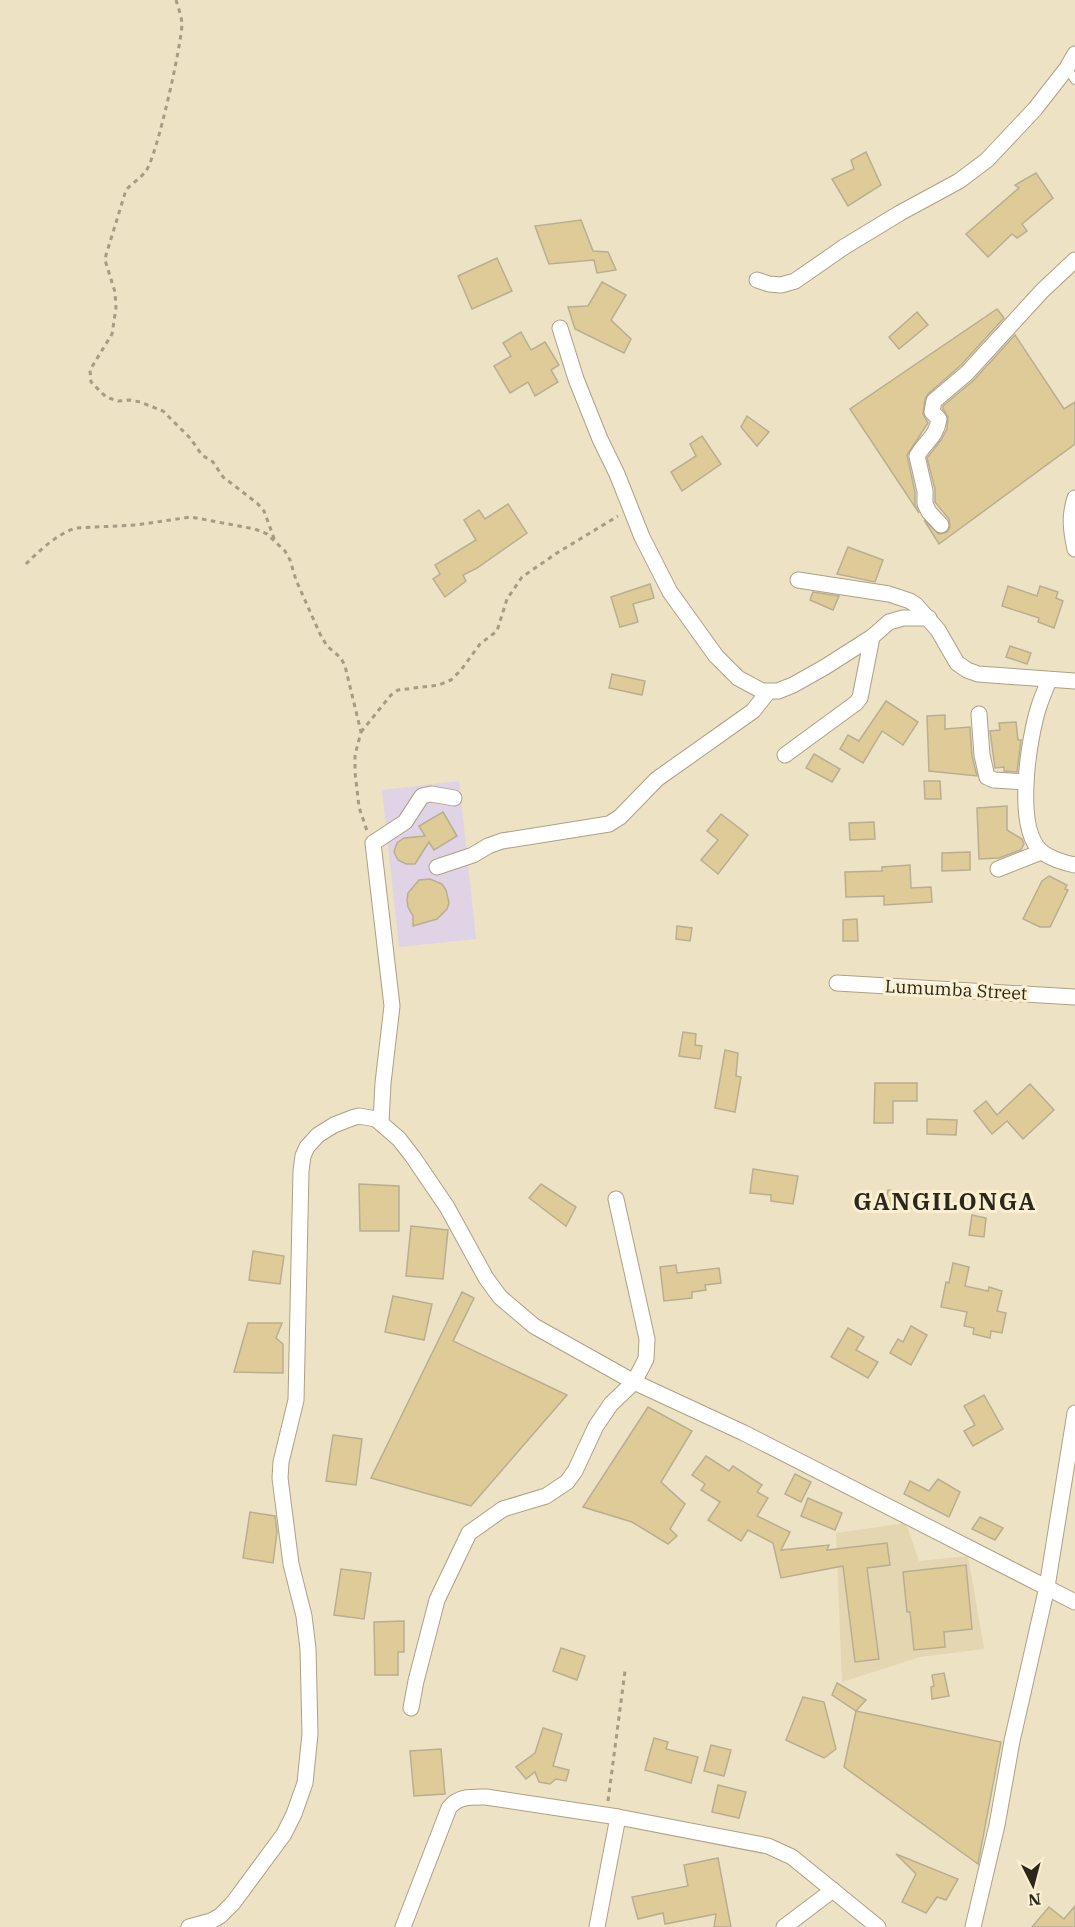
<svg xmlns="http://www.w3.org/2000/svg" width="1075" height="1927" font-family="'IBM Plex Serif',serif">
<rect width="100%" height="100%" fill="#ede2c3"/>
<polygon fill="#e0d3e6" points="459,781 476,939 399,947 382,790"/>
<polygon fill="#e4d6b1" points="906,1523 919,1561 968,1556 984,1649 920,1657 842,1682 836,1533"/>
<g fill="#dfcb98" stroke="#b9ae91" stroke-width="1.5">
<polygon points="866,152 881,185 848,206 832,179 854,169 851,160"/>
<polygon points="1036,173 1053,198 1022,224 1027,231 1017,238 1012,234 988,257 966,234 1019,188 1015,185"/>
<polygon points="581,220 593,251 608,252 616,270 597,273 594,260 549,264 535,226"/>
<polygon points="497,258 512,291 472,309 458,276"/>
<polygon points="602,282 626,295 611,320 631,339 624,353 575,329 568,307 588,306"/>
<polygon points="997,309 1004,318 960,366 928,394 925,399 923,414 928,423 907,455 915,492 915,505 919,513 850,409"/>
<polygon points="917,312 928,325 899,349 889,337"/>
<polygon points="521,332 531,350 545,342 559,365 551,370 558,382 535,396 528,382 510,393 494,366 511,356 503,343"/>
<polygon points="1015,335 1064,409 1075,402 1075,444 939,544 924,520 939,534 947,532 950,527 949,519 935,502 935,489 927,458 941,440 947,429 948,417 943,409 943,406 974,380"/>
<polygon points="747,416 769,432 757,446 741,427"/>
<polygon points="702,436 721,464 682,491 671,472 696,456 690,444"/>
<polygon points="508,504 527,533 477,568 463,575 466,581 445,597 433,579 440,574 435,565 476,540 464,520 479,510 485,519"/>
<polygon points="848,547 883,560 875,582 837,574"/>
<polygon points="650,584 654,598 633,604 638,622 620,627 611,597"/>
<polygon points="1008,586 1037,596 1040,586 1058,592 1056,598 1063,601 1054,628 1038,622 1039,618 1002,606"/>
<polygon points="813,592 839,596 833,610 810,600"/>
<polygon points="1010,646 1031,653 1027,664 1006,657"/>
<polygon points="612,674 645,681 642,695 609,688"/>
<polygon points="886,701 918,722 903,745 882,731 863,763 840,749 848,735 859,741"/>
<polygon points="945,715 945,729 970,727 972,756 977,776 929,771 927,716"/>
<polygon points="1016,722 1018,740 1021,740 1017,772 1004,771 1004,767 995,768 990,731 1000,730 999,723"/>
<polygon points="814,754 840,769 832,782 806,768"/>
<polygon points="924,781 940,781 941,799 925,799"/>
<polygon points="1007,806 1007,830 1022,839 1024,844 1021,850 999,858 979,859 977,808"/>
<polygon points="443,812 457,836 434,850 429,842 415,864 406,864 398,860 394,852 397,843 404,838 425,836 419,826"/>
<polygon points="721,814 748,835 718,874 701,860 718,840 707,831"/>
<polygon points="874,822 875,839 850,840 849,823"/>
<polygon points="970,852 970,870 942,871 942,853"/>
<polygon points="910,865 911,888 931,887 932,902 884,905 884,896 846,897 845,872 882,871 882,867"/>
<polygon points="1049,876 1067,885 1065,889 1068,890 1050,927 1040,927 1023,919 1042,881"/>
<polygon points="430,879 442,884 446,890 449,903 447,909 437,919 413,926 413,916 408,907 407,900 408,893 419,880"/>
<polygon points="857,919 858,941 843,941 843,920"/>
<polygon points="677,926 692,928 690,941 676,939"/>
<polygon points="683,1032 696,1034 695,1045 702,1046 700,1059 679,1056"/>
<polygon points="725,1050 738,1053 736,1076 741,1077 735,1112 715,1108"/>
<polygon points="875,1083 917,1083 917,1101 893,1101 893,1123 874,1123"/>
<polygon points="1030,1084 1054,1110 1023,1139 1007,1121 992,1134 974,1111 986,1101 997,1115"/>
<polygon points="927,1119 957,1120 956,1135 927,1134"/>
<polygon points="753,1169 798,1176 793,1204 771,1201 771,1195 750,1193"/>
<polygon points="359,1184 399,1186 399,1231 360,1231"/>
<polygon points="541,1184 576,1207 566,1226 529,1198"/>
<polygon points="888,1190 919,1194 918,1209 885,1204"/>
<polygon points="972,1215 986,1218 984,1237 969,1235"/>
<polygon points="411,1226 448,1230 443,1279 406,1276"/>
<polygon points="253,1251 284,1256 280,1284 249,1280"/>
<polygon points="953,1263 969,1267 965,1286 988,1291 989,1287 1002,1291 997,1311 1006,1313 1002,1333 991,1331 990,1338 973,1334 974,1328 964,1326 967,1312 941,1307 946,1282 949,1283"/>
<polygon points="676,1265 677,1273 719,1268 721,1283 705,1285 706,1290 692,1292 692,1298 664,1301 660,1267"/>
<polygon points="462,1292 474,1298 453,1341 567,1395 471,1506 371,1478"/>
<polygon points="393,1296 432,1304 424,1340 385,1332"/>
<polygon points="248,1323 282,1323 276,1338 283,1344 283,1373 234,1372"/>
<polygon points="911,1326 927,1335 911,1365 890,1353 898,1339 903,1342"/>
<polygon points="848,1328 864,1337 856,1350 878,1362 868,1378 831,1357"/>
<polygon points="984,1395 1003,1429 973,1446 964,1431 975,1425 964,1406"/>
<polygon points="648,1407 692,1431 661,1482 685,1504 670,1529 677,1536 668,1544 632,1522 583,1507"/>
<polygon points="333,1435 362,1439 356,1485 326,1481"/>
<polygon points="706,1456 729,1471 733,1466 762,1485 757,1492 768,1498 757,1516 790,1532 781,1550 829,1545 827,1550 887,1543 890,1565 867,1568 879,1659 855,1662 843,1566 781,1578 773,1543 748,1530 741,1541 708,1520 720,1502 701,1490 705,1484 692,1475"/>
<polygon points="795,1474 811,1482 801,1502 785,1494"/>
<polygon points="938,1479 960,1492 949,1517 904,1494 910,1481 929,1491"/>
<polygon points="808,1498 842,1513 835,1530 801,1516"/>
<polygon points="250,1512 275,1516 277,1532 273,1563 243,1558"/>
<polygon points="980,1517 1003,1528 995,1540 972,1529"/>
<polygon points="966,1565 972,1629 944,1632 945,1647 914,1650 910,1612 907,1612 903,1572"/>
<polygon points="341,1569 371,1573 364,1619 334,1615"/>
<polygon points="404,1621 404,1652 398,1652 398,1675 375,1675 374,1622"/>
<polygon points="561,1648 585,1656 577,1680 553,1671"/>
<polygon points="944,1673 949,1696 932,1699 931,1687 934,1686 932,1675"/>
<polygon points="837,1683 866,1700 856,1711 832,1695"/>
<polygon points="803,1697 824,1702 836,1749 824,1758 786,1740"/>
<polygon points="856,1711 1001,1742 978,1864 844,1767"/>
<polygon points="543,1728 562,1734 553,1766 569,1770 566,1781 556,1779 550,1784 539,1782 535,1772 526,1779 516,1767 535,1753"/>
<polygon points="654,1738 668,1742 666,1749 698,1757 691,1783 645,1770"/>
<polygon points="711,1745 731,1750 724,1776 704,1771"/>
<polygon points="441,1749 445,1794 414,1796 410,1751"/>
<polygon points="718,1785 746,1792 739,1818 712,1812"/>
<polygon points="896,1854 958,1879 946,1900 937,1897 926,1913 902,1902 916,1874"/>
<polygon points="718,1858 731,1927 714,1927 716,1914 665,1924 663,1913 638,1919 632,1897 688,1886 684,1865"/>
<polygon points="1075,1906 1075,1927 1032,1927 1049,1907 1064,1919"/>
</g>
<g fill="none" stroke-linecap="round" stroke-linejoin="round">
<defs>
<polyline id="service" points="1067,68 1075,80"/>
<g id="minor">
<polyline points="757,280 769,284 781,285 795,281 844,247 900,213 959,181 987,160 1035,109 1067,68 1075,54"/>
<polyline points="560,328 576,379 600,439 617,474 642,537 670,592 716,656 738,678 762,691 778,691 793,685 825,667 872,637 889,622 903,618 929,618"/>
<path d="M 1075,498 C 1069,516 1071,531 1075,549"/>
<path d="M 941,525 L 929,512 L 925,504 L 925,491 L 917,456 C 926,440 936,438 939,419 L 932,412 L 934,401 L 967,373 L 1042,291 L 1075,260"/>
<polyline points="798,580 889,594 910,601 916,605 938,630 957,663 967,670 978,674 1075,681"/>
<path d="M 1049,680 C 1046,688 1042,697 1039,706 C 1029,737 1014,827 1041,851 C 1049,858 1064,863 1075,865"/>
<polyline points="979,714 982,755 987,777 994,780 1026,782"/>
<polyline points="785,755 856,703 860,698 872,637"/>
<polyline points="437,867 473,855 488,846 502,841 609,824 620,817 657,779 753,711 768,692"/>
<polyline points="998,869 1041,852"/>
<polyline points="837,983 1075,997"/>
<polyline points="381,1122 383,1083 392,1006 373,843 405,822 422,796 431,794 454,798"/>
<polyline points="411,1708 416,1681 437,1600 469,1533 503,1509 546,1496 567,1482 575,1471 596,1426 611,1404 634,1382 646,1359 647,1339 616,1199"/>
<polyline points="189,1927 211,1921 220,1916 233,1903 284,1834 294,1814 305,1783 310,1734 308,1649 304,1616 291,1564 280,1478 281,1462 296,1400 301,1171 303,1156 307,1147 318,1135 334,1125 352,1118 359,1116 376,1119 399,1139 413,1157 447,1207 486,1278 500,1297 534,1326 634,1382 744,1433 1075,1602"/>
<path d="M 403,1927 L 449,1808 C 458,1796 472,1797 486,1797 L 618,1817 L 768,1846 L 792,1857 L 878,1927"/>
<polyline points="597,1927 618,1817"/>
<polyline points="784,1927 833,1890"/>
<polyline points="973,1927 997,1825 1012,1741 1047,1587 1075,1413"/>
</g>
</defs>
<use href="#service" stroke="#aca185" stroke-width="10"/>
<use href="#minor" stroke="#aca185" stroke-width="17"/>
<g stroke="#a59c84" stroke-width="3" stroke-dasharray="4.5 4.5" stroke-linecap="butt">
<path d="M 176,0 C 178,7 181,15 182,23 C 182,43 157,156 146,171 C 141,178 132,183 126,190 L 106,255 L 105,260 L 115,292 L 116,308 L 112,334 L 90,370 L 91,382 L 106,397 L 118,401 L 130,400 L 140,402 L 163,411 L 190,438 L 202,455 L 213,462 L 223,477 L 257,503 L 264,511 L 275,541"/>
<path d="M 26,564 C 40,550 57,534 76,528 L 136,525 L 191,517 L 255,529 L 267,534 L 285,551 L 290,560 L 296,580 L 320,634 L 327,646 L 341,658 L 345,666 L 361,732 L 355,755 L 355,772 L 359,807 L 367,831"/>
<polyline points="361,732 391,695 398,690 439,685 451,680 461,670 480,644 497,631 507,599 522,577 557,553 618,516"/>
<polyline points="608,1801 625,1671"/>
</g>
<use href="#service" stroke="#fff" stroke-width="8"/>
<use href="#minor" stroke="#fff" stroke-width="15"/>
</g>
<g text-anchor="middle" stroke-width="6" stroke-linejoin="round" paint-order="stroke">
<g font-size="18" fill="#2c271c" stroke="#faefd0">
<text transform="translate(956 990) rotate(3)" y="6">Lumumba Street</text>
</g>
<g font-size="24" font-weight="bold" letter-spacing="1.5" fill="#2c271c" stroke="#faefd0">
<text x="945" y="1210">GANGILONGA</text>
</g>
</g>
<g transform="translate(1033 1885) rotate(174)" stroke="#faefd0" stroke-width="4.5" paint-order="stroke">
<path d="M0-4.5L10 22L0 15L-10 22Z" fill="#2c271c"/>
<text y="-9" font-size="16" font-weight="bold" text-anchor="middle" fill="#2c271c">N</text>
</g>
</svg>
